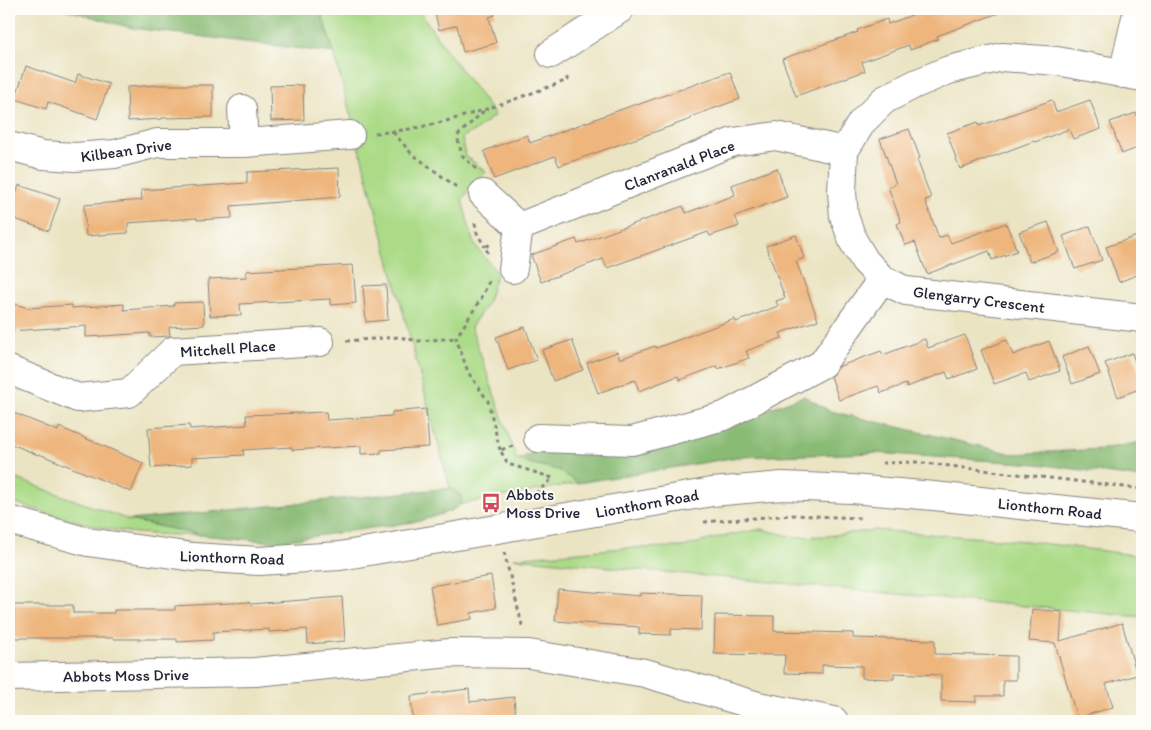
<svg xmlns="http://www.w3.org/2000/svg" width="1151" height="730" font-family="Itim,sans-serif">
<rect width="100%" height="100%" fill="#fdfcf7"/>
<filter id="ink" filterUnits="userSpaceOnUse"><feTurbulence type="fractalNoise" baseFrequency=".02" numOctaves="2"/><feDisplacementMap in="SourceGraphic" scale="10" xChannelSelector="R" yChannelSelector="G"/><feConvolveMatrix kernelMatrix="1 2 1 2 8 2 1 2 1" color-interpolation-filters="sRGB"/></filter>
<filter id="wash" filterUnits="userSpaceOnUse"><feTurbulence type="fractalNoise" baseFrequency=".0096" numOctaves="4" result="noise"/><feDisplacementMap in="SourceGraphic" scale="20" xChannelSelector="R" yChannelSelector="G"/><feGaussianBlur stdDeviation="1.12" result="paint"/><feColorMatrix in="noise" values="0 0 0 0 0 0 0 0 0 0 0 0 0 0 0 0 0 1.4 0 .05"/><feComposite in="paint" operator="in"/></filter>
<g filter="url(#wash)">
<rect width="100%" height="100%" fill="#ebe4c3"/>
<g fill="#acdb88" stroke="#677e62">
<polygon points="320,9 418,9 446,50 495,115 475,131 462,137 465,155 486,172 462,199 473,242 497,273 487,304 471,327 517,460 559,470 578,483 462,504 461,495 450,488 334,53"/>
<path d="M 9,476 L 129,520 L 201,535 C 170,535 139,535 109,529 C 75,522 41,511 9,501 Z"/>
<polygon points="761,529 794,537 826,536 875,530 1026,541 1142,556 1142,617 514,558 623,548 683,547 720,537"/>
</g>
<g fill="#89bb74" stroke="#566e58">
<polygon points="64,9 320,9 334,53 132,28"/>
<polygon points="804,396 830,411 1013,454 1102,449 1142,442 1142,478 1037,464 876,453 738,457 578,483 559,470 517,460 541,449 712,429"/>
<polygon points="450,488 461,495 462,504 451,511 420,521 275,542 201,535 130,520"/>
</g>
<g id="blocks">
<g fill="#eeb57c">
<polygon points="434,9 494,9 495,15 489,17 496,43 463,52 457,25 439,30"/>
<polygon points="928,9 1004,9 1004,11 937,36 938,39 910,50 909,45 862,62 865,71 796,96 782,59 858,32 857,30 887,19 888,24"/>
<polygon points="26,66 75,83 78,74 109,84 97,119 48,102 46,109 15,99"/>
<polygon points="730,72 740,99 690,117 691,119 559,166 555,156 494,179 484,151 527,135 530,143 636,104 637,105"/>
<polygon points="161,85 213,85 213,117 162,118 162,119 128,121 127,87"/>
<polygon points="303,85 304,120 271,121 270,86"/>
<polygon points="1052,100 1056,112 1090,100 1101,129 1073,139 1069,129 1035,142 1034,141 960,169 947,133 978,122 979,126"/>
<polygon points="1136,113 1142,128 1142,146 1122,154 1110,122"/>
<polygon points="909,129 920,158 917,159 931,198 925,200 939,238 947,235 951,243 1006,223 1017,251 992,260 989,251 927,274 915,242 905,245 897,224 901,222 888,187 896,184 880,139"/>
<polygon points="339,168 340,197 231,206 232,218 197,220 197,218 128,223 128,233 86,236 84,205 142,200 141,190 247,183 247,172"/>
<polygon points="777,168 787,197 735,216 739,226 710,236 708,232 607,268 603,259 541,282 531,255 576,239 578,244 683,206 686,213 735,195 732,185"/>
<polygon points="19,185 60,199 49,231 9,217"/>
<polygon points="1048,222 1059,252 1030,262 1019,232"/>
<polygon points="1090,226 1102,260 1075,269 1063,236"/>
<polygon points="796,235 804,258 796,261 818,320 780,333 782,338 746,351 749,358 718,369 717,366 680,380 678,376 639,391 635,380 598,393 587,363 617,352 620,359 655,346 656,348 735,319 736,322 778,306 776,301 785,298 766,246"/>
<polygon points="1137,236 1142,250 1142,273 1119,282 1106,247"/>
<polygon points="353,265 356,303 330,305 330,299 240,304 241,315 210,316 208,279 247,277 246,271"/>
<polygon points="386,285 388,320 366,322 363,286"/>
<polygon points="9,302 28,308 72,305 72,308 124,304 124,310 174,306 174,303 203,302 204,325 169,327 170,336 150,337 150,333 86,337 86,326 9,331"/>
<polygon points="525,327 537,360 508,370 496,337"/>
<polygon points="965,335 977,369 949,379 946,372 907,387 906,384 881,393 878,386 839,400 831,376 840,366 881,351 883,355 925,339 928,348"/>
<polygon points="572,340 583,370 553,381 542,350"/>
<polygon points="1007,340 1013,355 1049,341 1060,371 1029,382 1026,373 994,384 981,350"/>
<polygon points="1089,346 1100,374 1072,384 1062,357"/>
<polygon points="1132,353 1142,382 1142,388 1118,397 1105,363"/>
<polygon points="426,409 429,447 381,450 381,453 361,454 361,446 292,450 292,447 243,450 244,455 192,458 192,465 151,468 148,428 189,425 190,429 247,425 246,415 326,412 327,420 392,416 392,412"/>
<polygon points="9,411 58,431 59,427 143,463 131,492 39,454 38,455 9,443"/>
<polygon points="491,576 496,608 471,613 472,619 437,625 430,586"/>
<polygon points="558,589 640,596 640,593 702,595 701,630 671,629 671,635 639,634 639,627 555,621"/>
<polygon points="342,597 345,641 308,644 307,629 269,632 269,629 213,632 213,640 177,642 177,639 113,639 113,638 14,638 14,605 73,605 73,613 114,613 114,610 175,610 175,606 249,602 250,604"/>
<polygon points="1032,609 1062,612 1060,641 1122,623 1137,675 1106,684 1113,707 1077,718 1055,643 1029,641"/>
<polygon points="715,615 774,616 774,631 853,633 853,638 935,640 935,654 1016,656 1016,680 1003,680 1003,696 976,696 976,702 941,701 941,675 894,673 894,679 862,678 862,666 822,665 822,674 784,673 785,655 714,654"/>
<polygon points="469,689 470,702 514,697 516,721 413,721 411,696"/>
</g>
</g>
</g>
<g filter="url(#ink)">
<use href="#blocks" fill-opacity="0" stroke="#86837f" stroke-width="1"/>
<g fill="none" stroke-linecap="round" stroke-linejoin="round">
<defs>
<g id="minor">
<polyline points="551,54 620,9"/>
<polyline points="1123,74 1138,9"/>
<polyline points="1142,77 1057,61 1002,57 949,70 915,84 884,100 862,122 844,151 842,192 844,216 853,241 865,261 882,279 906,291 1142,318"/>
<polyline points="242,109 244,143"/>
<polyline points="9,146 43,155 75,157 115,154 157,143 244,143 350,135"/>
<polyline points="483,194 519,227 513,269"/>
<polyline points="519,227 733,142 776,136 844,151"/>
<polyline points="9,370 78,398 129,393 173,351 320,342"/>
<polyline points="538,438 632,441 724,416 822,364 882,279"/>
<polyline points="9,520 88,542 193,557 259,561 340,556 712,492 782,486 851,489 934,496 1142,518"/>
<polyline points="9,677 255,672 450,653 529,654 645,673 758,706 834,721"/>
</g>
</defs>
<use href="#minor" stroke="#86837f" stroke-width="30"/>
<g stroke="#86837f" stroke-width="3" stroke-dasharray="4 4" stroke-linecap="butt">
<polyline points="393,132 411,153 459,189"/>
<path d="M 375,133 C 441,129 506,102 568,80 L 565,76"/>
<polyline points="476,169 462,155 457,136 486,109"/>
<polyline points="475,223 476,231 485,247"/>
<polyline points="488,253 485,247 491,244"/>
<polyline points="489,281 482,297 456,338 468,372 488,401 500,450"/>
<polyline points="346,341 399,337 418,341 456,338"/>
<polyline points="513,446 500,450 508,464 553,478 534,495"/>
<polyline points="882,463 916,462 1142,489"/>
<polyline points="704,522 792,515 860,518"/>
<polyline points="504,552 523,629"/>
</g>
<use href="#minor" stroke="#fff" stroke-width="28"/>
</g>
</g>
<defs>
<symbol id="bus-bare" viewBox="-9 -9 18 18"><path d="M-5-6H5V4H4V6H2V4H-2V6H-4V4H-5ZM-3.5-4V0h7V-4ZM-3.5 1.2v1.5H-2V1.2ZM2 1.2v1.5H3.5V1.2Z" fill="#d1495b" stroke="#fdfcf7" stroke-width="2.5" paint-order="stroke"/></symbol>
</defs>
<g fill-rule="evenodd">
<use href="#bus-bare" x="477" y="489" width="28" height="28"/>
</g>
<g text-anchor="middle" stroke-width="4" stroke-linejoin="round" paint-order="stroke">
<g font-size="16" fill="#22223b" stroke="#fdfcf7">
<text transform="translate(126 150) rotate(-8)" y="6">Kilbean Drive</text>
<text transform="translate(679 165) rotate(-21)" y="6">Clanranald Place</text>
<text transform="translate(979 299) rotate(7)" y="6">Glengarry Crescent</text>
<text transform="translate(228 348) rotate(-4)" y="6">Mitchell Place</text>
<text transform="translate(647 503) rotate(-10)" y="6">Lionthorn Road</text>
<text transform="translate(1050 508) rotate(6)" y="6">Lionthorn Road</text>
<text transform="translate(232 557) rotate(2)" y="6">Lionthorn Road</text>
<text transform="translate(126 675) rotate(-1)" y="6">Abbots Moss Drive</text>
</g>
<g font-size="16" fill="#22223b" stroke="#fdfcf7" text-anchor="start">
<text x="506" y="500">Abbots<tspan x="506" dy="18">Moss Drive</tspan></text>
</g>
</g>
<rect width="1151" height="730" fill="none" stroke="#fdfcf7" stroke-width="30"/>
</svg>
